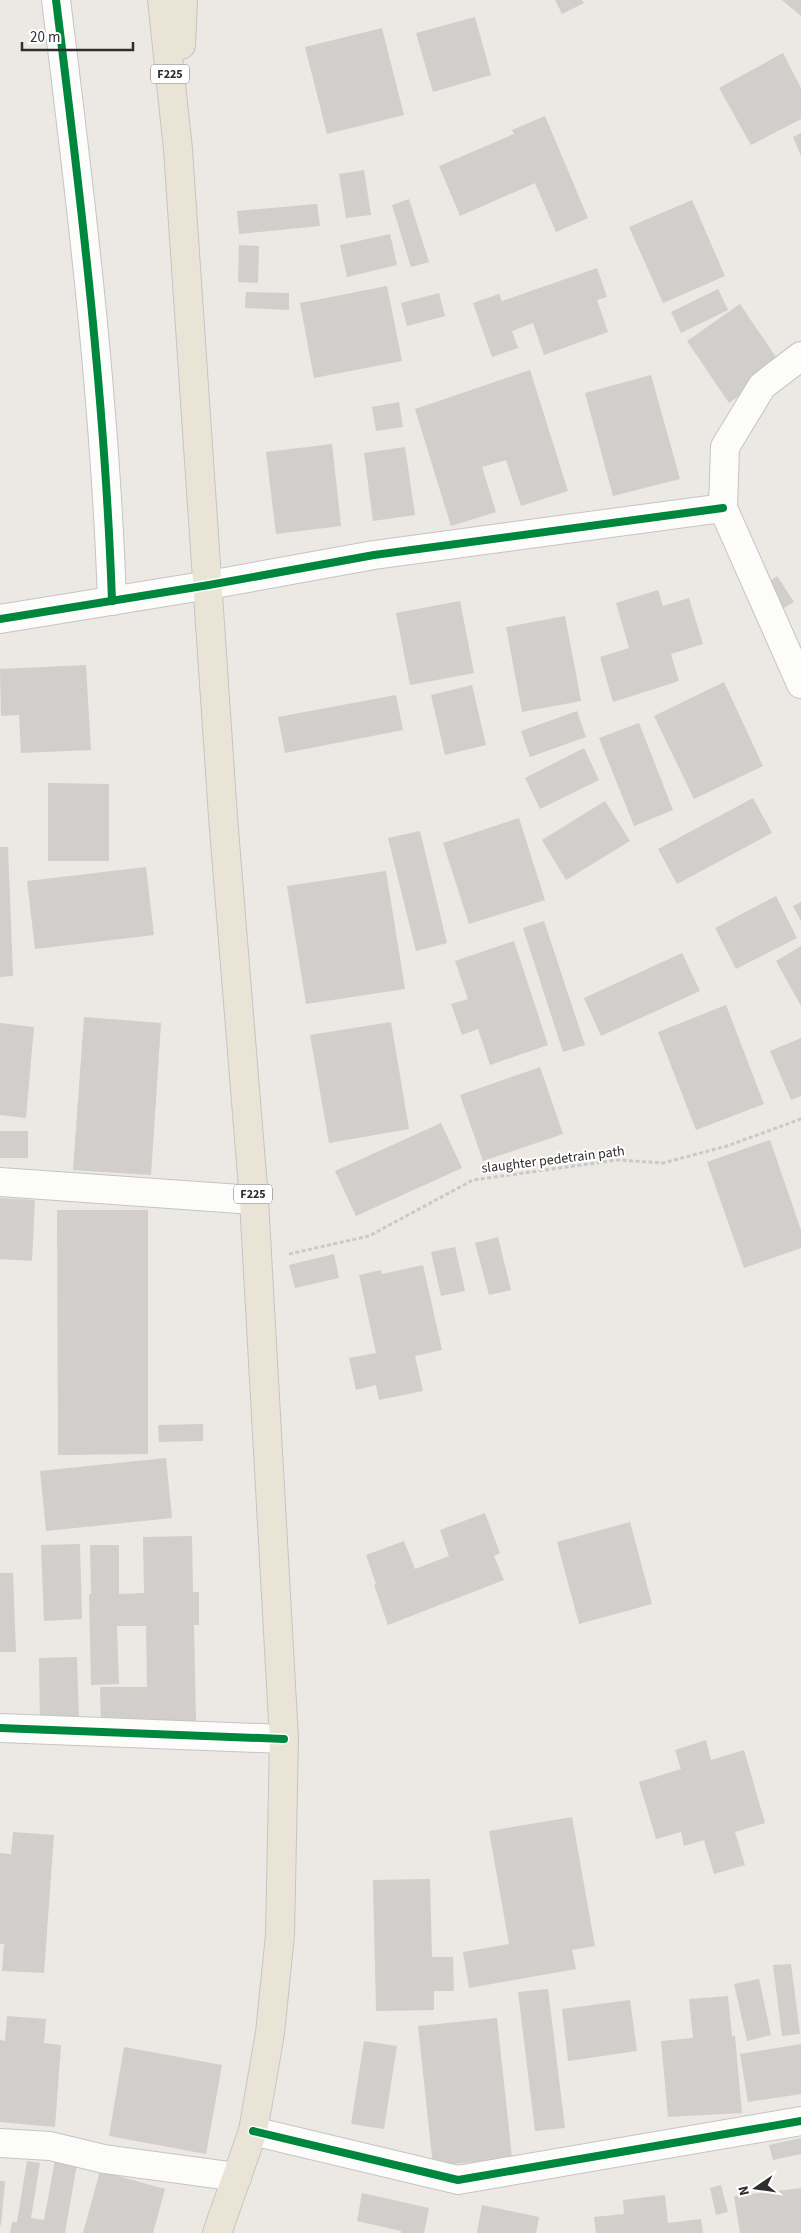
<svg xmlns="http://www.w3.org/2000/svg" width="801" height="2233" font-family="'Source Sans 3',sans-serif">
<rect width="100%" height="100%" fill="#ece8e4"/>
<g fill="#d1cecb">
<polygon points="555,0 582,0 584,3 562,14"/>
<polygon points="782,0 801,0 801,16"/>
<polygon points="475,17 491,75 433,92 416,33"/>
<polygon points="382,28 404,115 327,134 305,47"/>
<polygon points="783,53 801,88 801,119 751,145 719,88"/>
<polygon points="545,116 588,218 556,232 535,183 460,216 439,166 514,134 512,130"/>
<polygon points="801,133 801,156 793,137"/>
<polygon points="364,170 371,215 346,218 339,174"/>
<polygon points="409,199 429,262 411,267 392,205"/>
<polygon points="692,200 725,276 663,303 629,227"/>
<polygon points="317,204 320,226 239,234 237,211"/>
<polygon points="390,234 397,265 347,277 340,245"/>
<polygon points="239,245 259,246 258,283 238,282"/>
<polygon points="597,268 607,297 597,300 608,332 544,355 533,323 512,331 518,348 492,357 473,303 499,294 502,301"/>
<polygon points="387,286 402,361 314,378 300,303"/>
<polygon points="718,289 728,310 681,333 671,312"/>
<polygon points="246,292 289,293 289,310 245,308"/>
<polygon points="439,293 445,316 407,326 401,303"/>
<polygon points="740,304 782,366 729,403 687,341"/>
<polygon points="530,370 568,491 521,506 506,460 482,467 496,512 451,526 415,409"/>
<polygon points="651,375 680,479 613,496 585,393"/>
<polygon points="399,402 403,427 376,431 372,407"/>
<polygon points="332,444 341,526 276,534 266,452"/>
<polygon points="405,447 415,515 373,521 364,453"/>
<polygon points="777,576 794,602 777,612 761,588"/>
<polygon points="658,590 663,606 689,598 703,644 671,654 679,681 613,702 600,657 629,648 616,603"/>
<polygon points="460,601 474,673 410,685 396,613"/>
<polygon points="565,616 581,701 522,712 506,627"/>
<polygon points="86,665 91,750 21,753 19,715 1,716 0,669"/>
<polygon points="724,682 763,766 694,799 654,716"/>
<polygon points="472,685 486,745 445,755 431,695"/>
<polygon points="396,695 403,730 285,753 278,717"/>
<polygon points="577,711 586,737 530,757 521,731"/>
<polygon points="639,723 673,810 634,826 599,738"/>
<polygon points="584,748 599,780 540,809 525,778"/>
<polygon points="48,783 109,784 109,861 48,861"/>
<polygon points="753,798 772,833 677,884 658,849"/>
<polygon points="605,801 630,841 566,880 542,840"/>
<polygon points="519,818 545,900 469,924 443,843"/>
<polygon points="420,831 447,943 416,951 388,838"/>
<polygon points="0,847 8,847 13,976 0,977"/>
<polygon points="146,867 154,935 35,949 27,881"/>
<polygon points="386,871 405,989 306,1004 287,886"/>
<polygon points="776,896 797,938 736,969 715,928"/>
<polygon points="801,902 801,921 793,906"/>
<polygon points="544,921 585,1045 563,1052 523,928"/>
<polygon points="514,941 548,1045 490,1065 478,1029 462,1035 451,1004 468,999 455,961"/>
<polygon points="801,946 801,1006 776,961"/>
<polygon points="682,953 700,991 601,1036 584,998"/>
<polygon points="726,1005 764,1104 696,1130 658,1032"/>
<polygon points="84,1017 161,1023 151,1175 73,1170"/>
<polygon points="391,1022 409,1129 329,1143 310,1035"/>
<polygon points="0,1023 34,1027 26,1118 0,1115"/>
<polygon points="801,1038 801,1096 791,1100 770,1051"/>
<polygon points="540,1067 563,1134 483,1161 460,1095"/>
<polygon points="441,1123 462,1168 356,1216 335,1171"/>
<rect x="0" y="1131" width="28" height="27"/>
<polygon points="770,1140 801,1230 801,1248 744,1268 707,1162"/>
<polygon points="0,1198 35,1200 32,1261 0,1259"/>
<polygon points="57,1210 148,1210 148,1454 58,1455"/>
<polygon points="498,1237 511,1290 489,1295 475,1243"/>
<polygon points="455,1247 465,1291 441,1296 431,1252"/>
<polygon points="334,1254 339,1278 295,1288 289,1265"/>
<polygon points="423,1265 442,1350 415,1356 423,1391 379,1400 376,1385 356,1390 349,1358 376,1353 359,1275 381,1270 382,1274"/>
<polygon points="203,1424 203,1441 159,1442 158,1425"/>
<polygon points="166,1458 172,1518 46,1531 40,1471"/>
<polygon points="485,1513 500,1553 494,1556 504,1580 388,1625 374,1585 376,1584 366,1555 404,1541 415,1569 449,1556 440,1530"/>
<polygon points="630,1522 652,1604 579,1624 557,1542"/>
<polygon points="192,1536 193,1592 199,1592 199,1625 194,1625 196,1721 101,1723 100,1687 147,1687 146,1626 117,1626 119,1684 91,1685 89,1594 91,1594 90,1545 119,1545 119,1594 144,1593 143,1537"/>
<polygon points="80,1544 82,1619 44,1621 41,1545"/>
<polygon points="0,1573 13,1573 16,1652 0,1652"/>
<polygon points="77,1657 79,1723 40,1724 39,1658"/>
<polygon points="706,1740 711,1760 744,1750 765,1823 735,1832 745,1865 714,1874 704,1840 684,1846 681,1832 656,1839 639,1782 681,1769 675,1750"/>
<polygon points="572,1817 595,1946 572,1950 576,1969 469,1988 463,1952 509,1944 489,1831"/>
<polygon points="13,1832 54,1835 44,1973 2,1971 4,1944 0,1944 0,1853 11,1854"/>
<polygon points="430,1879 432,1957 453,1957 454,1991 434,1991 434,2010 376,2011 373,1880"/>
<polygon points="791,1964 800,2034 782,2036 773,1965"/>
<polygon points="759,1979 771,2035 747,2041 734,1984"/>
<polygon points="548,1989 565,2128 535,2131 518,1992"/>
<polygon points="728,1996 732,2036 735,2036 742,2113 668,2117 661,2041 693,2038 689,1999"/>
<polygon points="630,2000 637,2051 568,2061 562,2009"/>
<polygon points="7,2016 46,2019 44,2043 61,2045 55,2127 0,2122 0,2040 5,2041"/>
<polygon points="497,2018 512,2158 433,2166 418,2026"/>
<polygon points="364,2041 397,2046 384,2129 351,2124"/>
<polygon points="801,2044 801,2094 748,2102 740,2054"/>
<polygon points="124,2047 222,2065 206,2154 109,2136"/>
<polygon points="801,2138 801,2154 773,2160 769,2145"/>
<polygon points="55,2160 77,2164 65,2233 10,2233 12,2222 17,2222 27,2161 40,2163 31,2218 44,2220"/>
<polygon points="100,2171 165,2189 153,2233 83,2233"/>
<polygon points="0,2181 5,2181 1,2225 0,2225"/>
<polygon points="721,2185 728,2212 716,2215 710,2188"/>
<polygon points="801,2188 801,2233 740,2233 734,2196"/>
<polygon points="362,2193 429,2208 424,2233 401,2233 401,2231 357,2221"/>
<polygon points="665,2195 668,2223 701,2219 703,2233 596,2233 594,2217 624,2214 623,2200"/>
<polygon points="482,2205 539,2217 536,2233 477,2233"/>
</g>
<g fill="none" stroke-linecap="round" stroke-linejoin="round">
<defs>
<g id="minor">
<path d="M 56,0 C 81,200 105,400 112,601"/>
<polyline points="801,356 762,386 725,447 723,508 801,684"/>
<polyline points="0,619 209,585 374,555 723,508"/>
<polyline points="0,1182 254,1200"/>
<polyline points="0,1728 284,1739"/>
<polyline points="253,2131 458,2180 801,2121"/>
<polyline points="0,2143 50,2146 104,2159 237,2177"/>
</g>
<g id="major">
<polyline points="162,0 178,149 223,817 254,1200 284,1739 280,1935 270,2033 253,2131 217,2233"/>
<polyline points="181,45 183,0"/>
</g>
</defs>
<use href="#minor" stroke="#c5c4c5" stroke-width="30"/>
<use href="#major" stroke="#c6c5c4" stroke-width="30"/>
<polyline stroke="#c9c9c8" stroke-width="3" stroke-dasharray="4 2.5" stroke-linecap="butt" points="289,1254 369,1236 473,1180 617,1160 663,1163 727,1146 801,1119"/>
<use href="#minor" stroke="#fcfcfb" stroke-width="28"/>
<use href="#major" stroke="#e9e4d5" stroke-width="28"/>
<defs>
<g id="cycleway">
<path d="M 56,0 C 81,200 105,400 112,601"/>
<polyline points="0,619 209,585 374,555 723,508"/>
<polyline points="0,1728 284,1739"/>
<polyline points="253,2131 458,2180 801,2121"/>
</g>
</defs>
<use href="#cycleway" stroke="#fff" stroke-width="11"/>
<use href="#cycleway" stroke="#00873e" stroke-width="8"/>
</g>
<g text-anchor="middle" stroke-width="4" stroke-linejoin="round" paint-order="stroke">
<g fill="#fff" stroke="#6d6d6d" stroke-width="1">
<rect x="151" y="64.5" width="38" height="19" rx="4"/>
<rect x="234" y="1184.5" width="38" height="19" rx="4"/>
</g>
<g font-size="12" font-weight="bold" fill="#2e2e2e">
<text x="170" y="78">F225</text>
<text x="253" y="1198">F225</text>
</g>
<g font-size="14" fill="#2e2e2e" stroke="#fff">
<text transform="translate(553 1159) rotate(-7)" y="5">slaughter pedetrain path</text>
</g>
</g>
<g transform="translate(756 2188) rotate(257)" stroke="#ffffff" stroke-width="4" paint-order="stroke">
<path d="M0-4L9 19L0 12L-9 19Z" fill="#2e2e2e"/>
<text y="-8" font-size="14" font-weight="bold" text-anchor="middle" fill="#2e2e2e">N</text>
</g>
<path d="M22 42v8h111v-8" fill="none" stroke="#2e2e2e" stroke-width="2.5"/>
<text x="30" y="42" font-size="15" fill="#2e2e2e" stroke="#ffffff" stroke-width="4" paint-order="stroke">20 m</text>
</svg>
